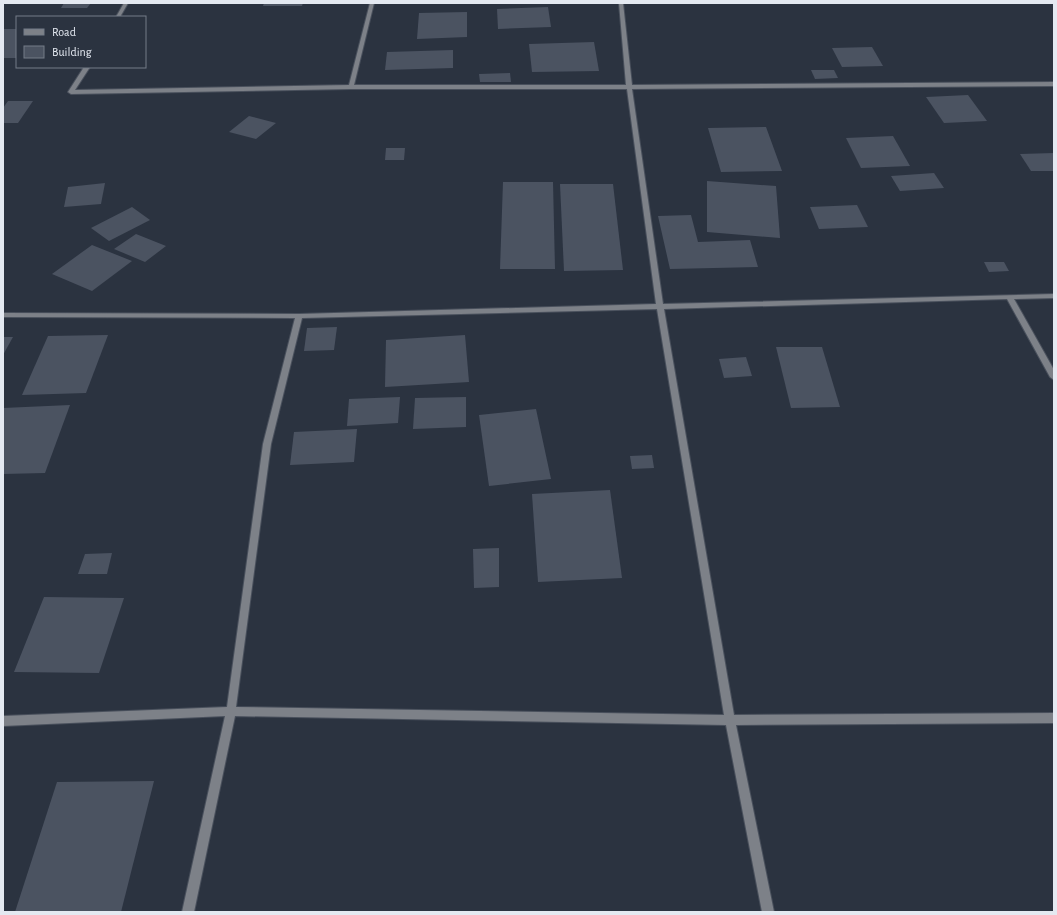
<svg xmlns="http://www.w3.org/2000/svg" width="1057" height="915" font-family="'Alegreya Sans',sans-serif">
<rect width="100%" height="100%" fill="#2b3340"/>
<g fill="#4b5361">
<polygon points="64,3 91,3 87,8 61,8"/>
<polygon points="264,3 303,3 302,6 263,6"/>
<polygon points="548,7 551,27 498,29 497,9"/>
<polygon points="467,12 467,37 417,39 419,13"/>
<rect x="3" y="29" width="14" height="29"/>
<polygon points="594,42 599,71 532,72 529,44"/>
<polygon points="872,47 883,66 842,67 832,48"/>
<polygon points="453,50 453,68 385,70 387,52"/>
<polygon points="811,70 834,70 838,78 815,79"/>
<polygon points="510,73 511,82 480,82 479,74"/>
<polygon points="968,95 987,121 944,123 926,97"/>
<polygon points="8,101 33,101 18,123 3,123 3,108"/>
<polygon points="249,116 276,123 256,139 229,132"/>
<polygon points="766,127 782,171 721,172 708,128"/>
<polygon points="893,136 910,166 861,168 846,138"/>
<polygon points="386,148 405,148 404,160 385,160"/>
<polygon points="1054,153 1054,171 1031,171 1020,154"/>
<polygon points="934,173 944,188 900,191 891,176"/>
<polygon points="707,181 776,186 780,238 707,232"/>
<polygon points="503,182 553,182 555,269 500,269"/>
<polygon points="105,183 101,204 64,207 68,187"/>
<polygon points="560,184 613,184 623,270 564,271"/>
<polygon points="857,205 868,227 819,229 810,207"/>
<polygon points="132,207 150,220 109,241 91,228"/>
<polygon points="691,215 698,242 750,240 758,267 670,269 658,216"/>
<polygon points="136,234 166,246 145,262 114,249"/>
<polygon points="92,245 132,261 92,291 52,274"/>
<polygon points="984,262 1004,262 1009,271 989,272"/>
<polygon points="337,327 334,350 304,351 307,328"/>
<polygon points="108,335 86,393 22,395 48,336"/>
<polygon points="465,335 469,382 385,387 386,340"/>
<polygon points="3,337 13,337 3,355"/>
<polygon points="776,347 822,347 840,407 791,408"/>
<polygon points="746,357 752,376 724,378 719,359"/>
<polygon points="400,397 398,423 347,426 349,399"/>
<polygon points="466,397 466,427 413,429 415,398"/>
<polygon points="70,405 45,473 3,474 3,408"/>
<polygon points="536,409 551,479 489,486 479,415"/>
<polygon points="357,429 354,462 290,465 294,432"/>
<polygon points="652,455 654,468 632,469 630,456"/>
<polygon points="610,490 622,578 538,582 532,494"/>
<polygon points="499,548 499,587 474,588 473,549"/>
<polygon points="112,553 107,574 78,574 85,554"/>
<polygon points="44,597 124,598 99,673 14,672"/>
<polygon points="154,781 121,912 15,912 57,782"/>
</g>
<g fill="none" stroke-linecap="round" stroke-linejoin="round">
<defs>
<g id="minor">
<polygon points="124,3 128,3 120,17 116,17"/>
<path d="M 370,3 L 374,3 L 354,85 L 626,85 L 619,3 L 623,3 L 632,85 L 1054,82 L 1054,86 L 632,89 L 663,304 L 1054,294 L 1054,298 L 1014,299 L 1054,370 L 1054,380 L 1050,377 L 1007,299 L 664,309 L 734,715 L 1054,713 L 1054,723 L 736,725 L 774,912 L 762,912 L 726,725 L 235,716 L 194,912 L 182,912 L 225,716 L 3,726 L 3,716 L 227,707 L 263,444 L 295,318 L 3,317 L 3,313 L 299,314 L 656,304 L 627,89 L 351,89 L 71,94 L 68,92 L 84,67 L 90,67 L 75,90 L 349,85 ZM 657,309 L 724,715 L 236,707 L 271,444 L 302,318 Z"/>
</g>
</defs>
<use href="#minor" stroke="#49505c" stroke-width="2"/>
<use href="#minor" fill="#7d8188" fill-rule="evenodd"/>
</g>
<rect width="1057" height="915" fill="none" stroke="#e4e9f1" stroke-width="8"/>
<rect x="16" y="16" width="130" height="52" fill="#2b3340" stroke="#757c87"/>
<rect x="24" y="29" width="20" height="6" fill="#7d8188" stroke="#757c87"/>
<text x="52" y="36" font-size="12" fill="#e4e9f1">Road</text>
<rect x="24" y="46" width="20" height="12" fill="#4b5361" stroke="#757c87"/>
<text x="52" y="56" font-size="12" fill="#e4e9f1">Building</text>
</svg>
